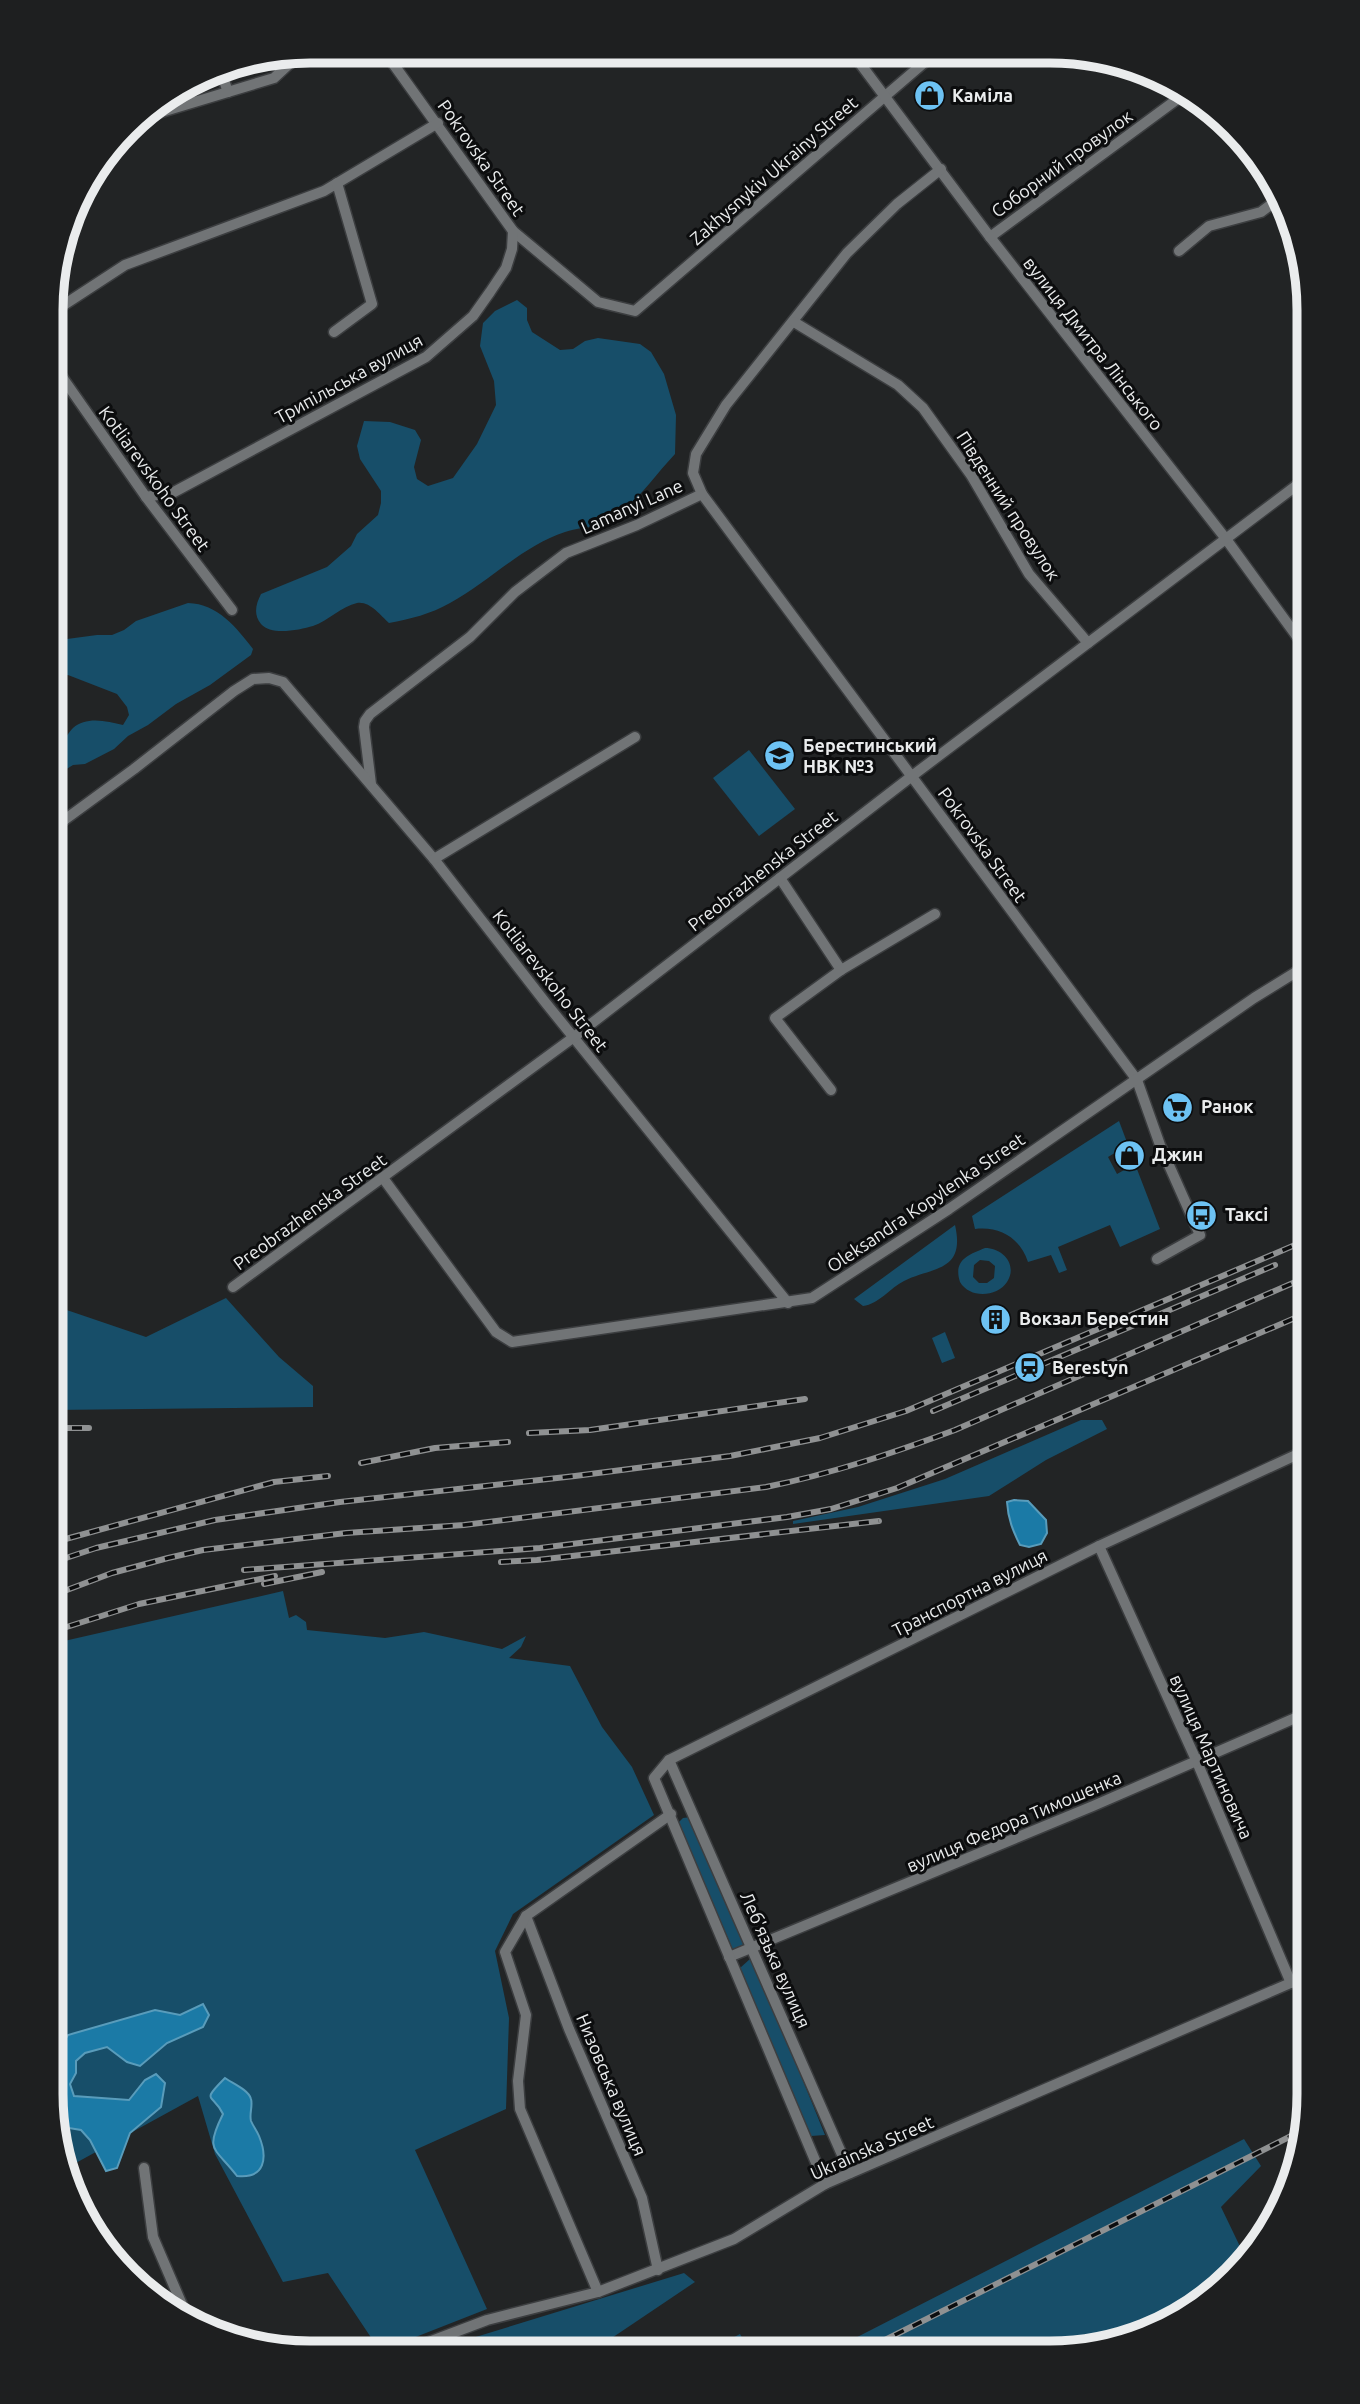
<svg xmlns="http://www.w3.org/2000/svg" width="1360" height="2404" font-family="Ubuntu,sans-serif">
<rect width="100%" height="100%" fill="#222425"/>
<g fill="#174e69" fill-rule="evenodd">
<path d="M 517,300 L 527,308 L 527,320 L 532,332 L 560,350 L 573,349 L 585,341 L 598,338 L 640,344 L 651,352 L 664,374 L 676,415 L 675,454 C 657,473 640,498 620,513 C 597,532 589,524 565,532 C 522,546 489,582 450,603 C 431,614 410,619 389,623 C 380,615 370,601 357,603 C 342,606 328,621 313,626 C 299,630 271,636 261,624 C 253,614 256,604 261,594 L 327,567 L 351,546 L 357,534 L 378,515 L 381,503 L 381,491 L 360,459 L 357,446 L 364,421 L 390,422 L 415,430 L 421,440 L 414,467 L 417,479 L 428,486 L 453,478 L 477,444 L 496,405 L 494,381 L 480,346 L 483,323 L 495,311 Z"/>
<path d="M 188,603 C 218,604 236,627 253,649 L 251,655 L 210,685 L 176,704 L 148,725 L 128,736 L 114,749 L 85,764 L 73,765 L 52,778 L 52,746 C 65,744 65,736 73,728 C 86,716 107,721 123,725 L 129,715 L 127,707 L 117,694 L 68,675 L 52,678 L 52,644 L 67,639 L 97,635 L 112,635 L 124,630 L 136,621 Z"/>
<polygon points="749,750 795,809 759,836 713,778"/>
<path d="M 1119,1121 L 1128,1145 L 1108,1157 L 1117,1174 L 1135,1164 L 1160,1229 L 1120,1247 L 1110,1225 L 1058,1247 L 1067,1270 L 1059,1273 L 1051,1255 L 1028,1262 C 1020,1238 1000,1226 975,1229 L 972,1216 Z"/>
<path d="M 955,1225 C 966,1273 931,1267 904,1281 C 890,1288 879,1304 863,1306 L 854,1299 Z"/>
<path d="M 985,1248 C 1003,1248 1018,1265 1007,1282 C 997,1297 970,1299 960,1282 C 953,1260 968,1255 985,1248 ZM 980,1260 L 989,1261 L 995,1266 L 994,1278 L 987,1283 L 979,1283 L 973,1277 L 974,1265 Z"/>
<polygon points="226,1298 279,1357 313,1386 313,1407 52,1410 52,1305 146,1337"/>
<polygon points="945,1332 955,1358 942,1363 932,1338"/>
<polygon points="1081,1420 1102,1420 1107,1429 1046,1460 989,1496 793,1524 793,1521 858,1507 945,1479"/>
<polygon points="283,1591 289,1618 296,1615 306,1622 307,1630 385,1638 424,1632 502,1649 526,1636 521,1647 509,1658 570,1666 602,1727 632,1767 654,1815 513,1914 495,1951 509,2018 506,2109 415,2150 487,2309 380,2351 328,2273 283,2282 215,2154 198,2096 63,2170 51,2094 51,1644"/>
<polygon points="691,1817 745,1945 733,1950 678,1823 683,1818"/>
<polygon points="750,1959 762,1979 825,2135 811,2136 740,1968"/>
<polygon points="1244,2139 1261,2166 1221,2207 1247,2261 1208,2300 1134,2339 1050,2353 826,2353"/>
<polygon points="684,2273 695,2282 591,2352 430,2351"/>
<polygon points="740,2334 750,2352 706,2352"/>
</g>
<g fill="#1b7aa6" stroke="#599cbb" stroke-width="2">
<path d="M 1014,1500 L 1028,1501 L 1046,1520 L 1047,1533 L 1041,1544 L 1029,1547 L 1020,1545 C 1013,1531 1008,1519 1007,1502 Z"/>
<polygon points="203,2004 209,2015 203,2027 167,2043 140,2066 127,2062 107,2047 85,2053 76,2061 76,2073 70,2084 74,2096 129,2100 145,2080 156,2074 165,2083 161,2107 130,2133 117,2168 106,2171 90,2140 81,2130 69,2128 57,2135 51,2094 51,2062 68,2035 155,2010 180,2015"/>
<path d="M 225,2078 C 232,2083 249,2090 251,2099 C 253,2106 249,2114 251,2121 C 253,2126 257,2131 259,2136 C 268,2158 265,2179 237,2176 C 215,2147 204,2152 223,2114 C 213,2093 200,2103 225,2078 Z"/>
</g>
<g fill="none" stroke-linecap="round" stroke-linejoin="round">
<defs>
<g id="street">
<polyline points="384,51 513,231 598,302 635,311 933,55"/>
<polyline points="853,54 990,237 1226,539 1309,653"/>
<polyline points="220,69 228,92"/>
<polyline points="135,120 274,78 302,52"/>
<polyline points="941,169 897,204 847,253 726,405 696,454 693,473 702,494 1137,1080 1160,1145 1200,1235 1157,1259"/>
<polyline points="990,237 1187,92"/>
<polyline points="1179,251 1209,226 1261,212 1281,197"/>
<polyline points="53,312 125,265 324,191 438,123"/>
<polyline points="794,322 898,385 923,408 971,475 1029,574 1088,643"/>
<polyline points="334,332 372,304 337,183"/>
<polyline points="53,364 146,497 232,610"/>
<polyline points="146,497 174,492 426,357 473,316 490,292 506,268 512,249 513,231"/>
<polyline points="371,784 364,727 365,721 370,714 470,637 515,592 566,553 637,525 702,494"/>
<polyline points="52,829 134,769 234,691 253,679 269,678 283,682 434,859 545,1002 788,1303"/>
<polyline points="434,859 635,737"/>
<polyline points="780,878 841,970"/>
<polyline points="831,1090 775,1018 841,970 935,914"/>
<polyline points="383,1178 496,1332 512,1342 812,1298 949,1209 1254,998 1309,964"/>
<polyline points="233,1287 574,1037 912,776 1309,476"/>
<polyline points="1099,1546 1197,1762 1291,1983"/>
<polyline points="669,1760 850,2173"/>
<polyline points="526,1916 569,2029 642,2198 658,2270"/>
<polyline points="729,1957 1093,1806 1309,1712"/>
<polyline points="144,2168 153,2237 189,2321"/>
<polyline points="825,2184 654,1778 669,1760 1099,1546 1309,1449"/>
<polyline points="598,2292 520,2109 518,2081 526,2015 505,1952 526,1916 671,1814"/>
<polyline points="405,2351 487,2320 598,2292 734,2239 825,2184 1309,1975"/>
</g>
</defs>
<use href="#street" stroke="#3c3e40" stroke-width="13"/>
<use href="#street" stroke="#717476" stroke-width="10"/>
<defs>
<g id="rail">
<polyline points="933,1411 1275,1265"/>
<polyline points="52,1428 89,1428"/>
<polyline points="529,1433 590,1430 805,1399"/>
<polyline points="361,1463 435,1448 508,1442"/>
<polyline points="51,1543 274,1482 328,1476"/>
<polyline points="501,1562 537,1560 879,1521"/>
<polyline points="51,1563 96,1548 215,1520 340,1502 575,1476 730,1456 820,1438 906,1411 1309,1239"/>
<polyline points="244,1570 540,1548 787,1517 831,1509 897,1488 1309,1312"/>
<polyline points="264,1584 322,1572"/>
<path d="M 51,1596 L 112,1573 L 168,1558 L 203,1550 L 346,1533 L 464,1525 L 766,1487 C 831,1474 893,1453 955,1430 L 1309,1276"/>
<polyline points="51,1632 139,1604 275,1576"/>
<polyline points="859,2353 1305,2129"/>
</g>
</defs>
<use href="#rail" stroke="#8f9192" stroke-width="6"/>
<use href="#rail" stroke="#0c0d0e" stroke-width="3.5" stroke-dasharray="10" stroke-linecap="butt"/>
</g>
<defs>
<symbol id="shop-disc" viewBox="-11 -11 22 22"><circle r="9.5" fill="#6dc2f3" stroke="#0c0d0e"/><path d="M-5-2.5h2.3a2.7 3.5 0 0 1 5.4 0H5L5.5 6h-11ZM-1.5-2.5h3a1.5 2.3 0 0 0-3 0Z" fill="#111"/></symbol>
<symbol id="school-disc" viewBox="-11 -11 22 22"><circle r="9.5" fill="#6dc2f3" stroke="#0c0d0e"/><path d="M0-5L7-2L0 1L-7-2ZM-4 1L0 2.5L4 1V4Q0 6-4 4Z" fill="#111"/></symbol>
<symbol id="supermarket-disc" viewBox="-11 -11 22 22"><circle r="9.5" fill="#6dc2f3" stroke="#0c0d0e"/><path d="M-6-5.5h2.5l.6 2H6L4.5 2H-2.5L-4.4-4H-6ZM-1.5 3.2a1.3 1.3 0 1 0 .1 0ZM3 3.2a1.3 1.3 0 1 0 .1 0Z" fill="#111"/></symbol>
<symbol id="bus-disc" viewBox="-11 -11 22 22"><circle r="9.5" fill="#6dc2f3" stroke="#0c0d0e"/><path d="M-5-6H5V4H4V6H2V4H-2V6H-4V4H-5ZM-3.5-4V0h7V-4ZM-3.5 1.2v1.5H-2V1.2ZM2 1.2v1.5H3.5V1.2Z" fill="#111"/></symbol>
<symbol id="building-disc" viewBox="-11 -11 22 22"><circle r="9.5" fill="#6dc2f3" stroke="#0c0d0e"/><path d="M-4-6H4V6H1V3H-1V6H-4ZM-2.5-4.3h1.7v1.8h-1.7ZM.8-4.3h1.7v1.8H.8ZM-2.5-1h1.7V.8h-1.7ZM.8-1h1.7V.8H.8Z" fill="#111"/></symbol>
<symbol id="station-disc" viewBox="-11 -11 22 22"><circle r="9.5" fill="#6dc2f3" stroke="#0c0d0e"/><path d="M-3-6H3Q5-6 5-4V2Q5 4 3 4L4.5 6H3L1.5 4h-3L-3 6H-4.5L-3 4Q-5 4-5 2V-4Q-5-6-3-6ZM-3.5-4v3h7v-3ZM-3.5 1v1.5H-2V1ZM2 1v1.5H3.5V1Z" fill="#111"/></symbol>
</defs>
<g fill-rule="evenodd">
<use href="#shop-disc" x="912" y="78" width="35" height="35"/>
<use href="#school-disc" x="762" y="738" width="35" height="35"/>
<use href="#supermarket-disc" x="1160" y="1090" width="35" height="35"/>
<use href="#shop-disc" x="1112" y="1138" width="35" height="35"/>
<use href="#bus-disc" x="1184" y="1198" width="35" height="35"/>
<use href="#building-disc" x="978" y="1302" width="35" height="35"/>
<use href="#station-disc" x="1012" y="1350" width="35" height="35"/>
</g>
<g text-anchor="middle" stroke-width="6" stroke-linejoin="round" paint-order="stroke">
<g font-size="18" font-weight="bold" fill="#eaeced" stroke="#0c0d0e" text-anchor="start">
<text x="952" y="102">Каміла</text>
<text x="803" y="752">Берестинський<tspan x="803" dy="21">НВК №3</tspan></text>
<text x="1201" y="1113">Ранок</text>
<text x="1152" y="1161">Джин</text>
<text x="1225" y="1221">Таксі</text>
<text x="1019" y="1325">Вокзал Берестин</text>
<text x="1052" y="1374">Berestyn</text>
</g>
<g font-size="18" fill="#eaeced" stroke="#0c0d0e">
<text transform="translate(481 158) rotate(55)" y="6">Pokrovska Street</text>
<text transform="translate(1062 164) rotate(-36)" y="6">Соборний провулок</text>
<text transform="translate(774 171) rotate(-41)" y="6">Zakhysnykiv Ukrainy Street</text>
<text transform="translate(1093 344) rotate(52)" y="6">вулиця Дмитра Лінського</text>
<text transform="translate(349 379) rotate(-29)" y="6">Трипільська вулиця</text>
<text transform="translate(154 479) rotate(54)" y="6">Kotliarevskoho Street</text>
<text transform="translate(1008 506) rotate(57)" y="6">Південний провулок</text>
<text transform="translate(632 507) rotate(-24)" y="6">Lamanyi Lane</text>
<text transform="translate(982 845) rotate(54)" y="6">Pokrovska Street</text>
<text transform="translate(763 871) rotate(-38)" y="6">Preobrazhenska Street</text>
<text transform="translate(550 981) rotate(52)" y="6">Kotliarevskoho Street</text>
<text transform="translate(926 1203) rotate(-34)" y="6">Oleksandra Kopylenka Street</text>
<text transform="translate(310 1212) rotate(-36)" y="6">Preobrazhenska Street</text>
<text transform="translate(970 1593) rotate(-27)" y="6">Транспортна вулиця</text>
<text transform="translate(1211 1757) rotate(66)" y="6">вулиця Мартиновича</text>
<text transform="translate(1014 1822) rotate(-23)" y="6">вулиця Федора Тимошенка</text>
<text transform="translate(775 1960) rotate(66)" y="6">Леб'язька вулиця</text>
<text transform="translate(611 2085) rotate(67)" y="6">Низовська вулиця</text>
<text transform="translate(872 2148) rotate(-24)" y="6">Ukrainska Street</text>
</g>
</g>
<path d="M0 0H1360V2404H0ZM310 63H1050A247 247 0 0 1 1297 310V2094A247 247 0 0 1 1050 2341H310A247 247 0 0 1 63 2094V310A247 247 0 0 1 310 63Z" fill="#1e1f20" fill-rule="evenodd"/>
<path fill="none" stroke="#eaeced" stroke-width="9" d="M310 63H1050A247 247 0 0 1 1297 310V2094A247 247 0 0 1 1050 2341H310A247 247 0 0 1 63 2094V310A247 247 0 0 1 310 63Z"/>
</svg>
